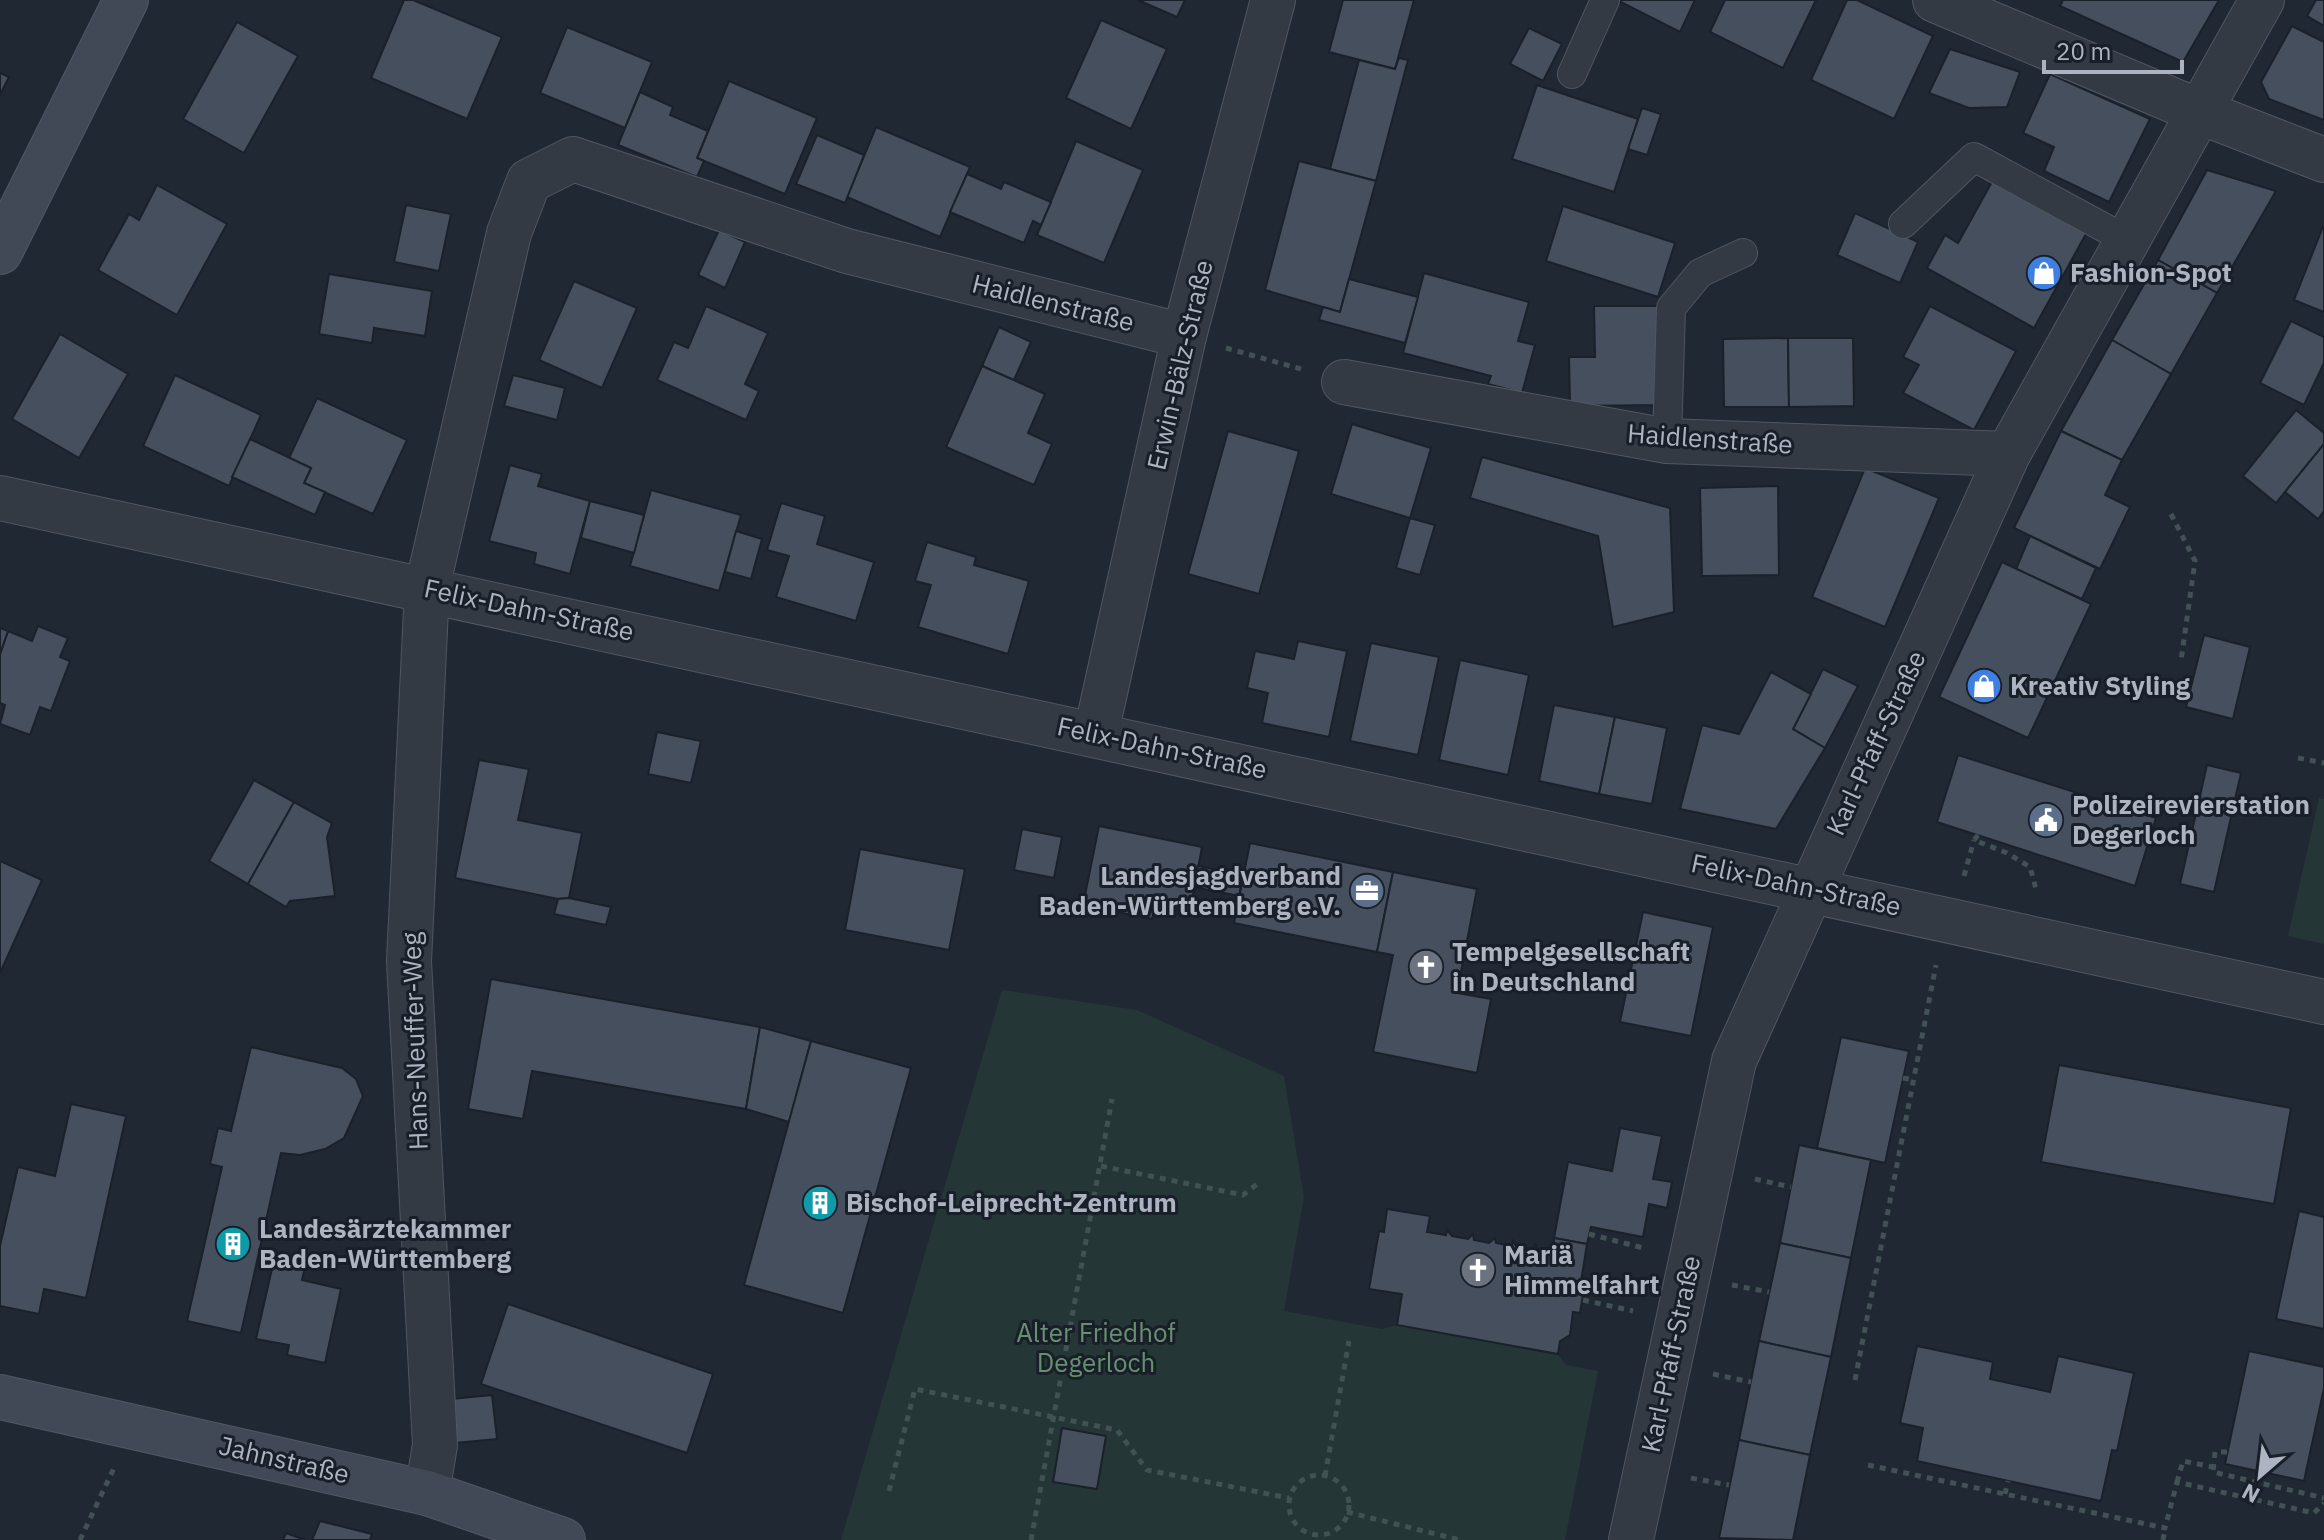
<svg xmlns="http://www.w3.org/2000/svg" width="2324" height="1540" font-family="'IBM Plex Sans',sans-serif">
<rect width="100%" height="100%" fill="#202833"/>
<g fill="#253636">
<polygon points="2319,798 2324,799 2324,944 2288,936"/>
<polygon points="1002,990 1137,1010 1284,1076 1304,1197 1284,1311 1382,1329 1397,1325 1558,1354 1566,1365 1598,1371 1565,1540 841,1540"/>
</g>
<g fill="#464f5d" stroke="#1b212a" stroke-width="2">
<polygon points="404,0 413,0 502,37 467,119 371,78"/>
<polygon points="1138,0 1185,0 1177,17"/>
<polygon points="1343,0 1414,0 1395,69 1329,52"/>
<polygon points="1617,0 1695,0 1680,32"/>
<polygon points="1725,0 1816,0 1783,68 1710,32"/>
<polygon points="1847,0 1857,0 1933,36 1894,119 1811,80"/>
<polygon points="2063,0 2219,0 2183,62 2060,6"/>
<polygon points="2316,0 2324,0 2324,26 2307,16"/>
<polygon points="1101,20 1167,49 1131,129 1066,98"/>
<polygon points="237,22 298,56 244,153 183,119"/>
<polygon points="2292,26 2324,42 2324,120 2269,99 2261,82"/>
<polygon points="567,27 652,62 625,128 540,93"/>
<polygon points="1529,28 1562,44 1543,81 1510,64"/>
<polygon points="1950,49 2020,72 2007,107 1969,108 1929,93"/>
<polygon points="1399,58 1408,60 1376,181 1330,169 1359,60 1395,69"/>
<polygon points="0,73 9,77 0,95"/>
<polygon points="2050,74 2150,119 2109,202 2044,171 2054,147 2023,133"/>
<polygon points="729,81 817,118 785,194 697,158"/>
<polygon points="1537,85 1638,119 1614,192 1512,159"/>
<polygon points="640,92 673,107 670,115 708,131 697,158 704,161 697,177 618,145"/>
<polygon points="1642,108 1661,114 1647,155 1628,149"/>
<polygon points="876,127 970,167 940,237 847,197"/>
<polygon points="817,135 864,155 845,203 796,184"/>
<polygon points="1076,141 1143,170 1104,263 1037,235"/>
<polygon points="1299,161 1376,181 1340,312 1265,290"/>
<polygon points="2207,170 2276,191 2217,293 2158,260"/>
<polygon points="1998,171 2092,223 2034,328 1927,268 1945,235 1958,243"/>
<polygon points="967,174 1001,189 1004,182 1051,202 1041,225 1033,221 1024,243 950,212"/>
<polygon points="157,185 227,224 177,315 98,270 129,214 139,220"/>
<polygon points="406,205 451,214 439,271 394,262"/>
<polygon points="1563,206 1675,243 1658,297 1546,261"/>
<polygon points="1855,213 1918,242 1900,283 1837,255"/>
<polygon points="2324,224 2324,312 2294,300"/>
<polygon points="719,230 745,242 725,288 698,275"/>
<polygon points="2158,260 2217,293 2171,374 2112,340"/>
<polygon points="1424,273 1529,302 1518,341 1535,345 1522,393 1488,384 1491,376 1403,353"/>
<polygon points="329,274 432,291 425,336 374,328 372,343 319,334"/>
<polygon points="1349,279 1418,297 1405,343 1319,320 1323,307 1340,312"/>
<polygon points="574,281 637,308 602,388 539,360"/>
<polygon points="706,306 768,333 745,384 759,391 746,420 657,380 674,342 688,348"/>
<polygon points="1594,306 1657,306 1658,405 1570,406 1569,357 1595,357"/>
<polygon points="1930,306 2016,351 1974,430 1903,393 1919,365 1903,357"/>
<polygon points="2291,321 2324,337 2324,363 2304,405 2260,383"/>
<polygon points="999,327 1031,342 1014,380 982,366"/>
<polygon points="60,334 128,374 79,458 12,419"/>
<polygon points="1788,338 1789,407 1724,407 1723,339"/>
<polygon points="1788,338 1853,338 1854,406 1789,407"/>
<polygon points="2112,340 2171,374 2122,460 2061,431"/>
<polygon points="982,366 1045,394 1028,433 1052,444 1034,485 946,447"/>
<polygon points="175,375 261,415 229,486 143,446"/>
<polygon points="513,375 565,388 557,420 504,406"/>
<polygon points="317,398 407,440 373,514 304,483 311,468 289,458"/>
<polygon points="2296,410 2324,433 2324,444 2276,503 2243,476"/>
<polygon points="1352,424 1431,448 1410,518 1331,494"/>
<polygon points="1228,431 1299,451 1259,594 1188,574"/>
<polygon points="2061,431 2122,460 2105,495 2130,507 2100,569 2014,528"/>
<polygon points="250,439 311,468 304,483 325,492 315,515 232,477"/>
<polygon points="2324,444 2324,511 2318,519 2285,492"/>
<polygon points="1482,457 1670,508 1674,612 1613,627 1598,536 1470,498"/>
<polygon points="510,465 542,474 538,486 590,501 570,574 534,564 536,553 489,541"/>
<polygon points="1865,468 1939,498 1885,627 1812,597"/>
<polygon points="1778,486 1779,575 1702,576 1700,488"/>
<polygon points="651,490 741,515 719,591 630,566"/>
<polygon points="590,501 644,515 634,553 581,538"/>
<polygon points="781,503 825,516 817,544 874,562 856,621 776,597 789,556 767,550"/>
<polygon points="1410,518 1435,525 1420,575 1396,568"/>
<polygon points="736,531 762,539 751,579 725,572"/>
<polygon points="2030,536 2096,568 2082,599 2016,569"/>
<polygon points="927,542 976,557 974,565 1029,581 1008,654 918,627 931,585 915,581"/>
<polygon points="2002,562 2091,604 2028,738 1939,697"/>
<polygon points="38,626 68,638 60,657 70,661 51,711 40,707 30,735 0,724 5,705 0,703 0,654 8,631 32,641"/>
<polygon points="0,628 8,631 0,654"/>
<polygon points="2204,635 2250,647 2233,719 2186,707"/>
<polygon points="1298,641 1347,651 1329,737 1262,723 1268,693 1247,688 1255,651 1294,659"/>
<polygon points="1371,643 1439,657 1418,755 1350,741"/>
<polygon points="1460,660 1529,675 1508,775 1439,760"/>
<polygon points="1823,669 1858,686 1825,748 1793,729"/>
<polygon points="1771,672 1811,694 1793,729 1825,748 1776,829 1680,809 1702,725 1739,734"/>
<polygon points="1554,705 1615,717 1599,794 1539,781"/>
<polygon points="1615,717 1667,728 1652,804 1599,794"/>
<polygon points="657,732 701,741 691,783 648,774"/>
<polygon points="1958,755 2156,818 2135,886 1937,822"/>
<polygon points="479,760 529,769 518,820 582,833 569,898 558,899 455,878"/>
<polygon points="2207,765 2241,773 2214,892 2180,884"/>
<polygon points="254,780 294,802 248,884 209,861"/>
<polygon points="294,802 332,823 327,837 335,896 290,901 286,907 248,884"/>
<polygon points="1099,826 1202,847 1190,911 1156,904 1152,919 1083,905"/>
<polygon points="1022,829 1062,837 1054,878 1014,870"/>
<polygon points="1250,843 1393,872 1377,952 1234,923"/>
<polygon points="860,849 965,869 949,950 845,930"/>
<polygon points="0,861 42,880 0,973"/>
<polygon points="1198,866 1243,875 1239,896 1194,887"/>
<polygon points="1393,872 1477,889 1457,993 1491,999 1477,1073 1373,1052 1393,955 1377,952"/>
<polygon points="569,898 611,907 606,925 554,914 558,899"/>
<polygon points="1643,912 1713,927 1691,1036 1620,1022"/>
<polygon points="491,979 760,1027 746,1109 532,1071 523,1119 468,1109"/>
<polygon points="760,1027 811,1041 789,1122 746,1109"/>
<polygon points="1841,1037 1909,1051 1885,1163 1817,1148"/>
<polygon points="811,1041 911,1068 843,1313 744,1285"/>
<polygon points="251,1047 342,1068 356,1079 363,1096 344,1138 325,1149 300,1155 281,1153 241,1333 187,1321 222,1167 210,1164 218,1128 231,1131"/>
<polygon points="2059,1065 2291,1108 2274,1204 2041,1162"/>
<polygon points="71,1104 126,1116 86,1298 44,1289 39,1314 0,1306 0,1246 18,1167 55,1176"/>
<polygon points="1620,1128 1662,1136 1653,1179 1672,1182 1667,1208 1649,1204 1643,1237 1591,1227 1587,1244 1554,1238 1568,1162 1612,1171"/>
<polygon points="1799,1145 1871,1160 1851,1258 1780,1243"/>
<polygon points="1387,1209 1430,1216 1427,1232 1446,1235 1447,1230 1452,1236 1468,1239 1473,1234 1474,1240 1489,1243 1495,1238 1496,1243 1512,1246 1513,1241 1516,1246 1534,1250 1535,1244 1539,1251 1553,1253 1554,1238 1587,1244 1580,1288 1584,1289 1580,1313 1573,1312 1570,1335 1560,1341 1558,1354 1397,1325 1402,1294 1369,1289 1379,1231 1384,1232"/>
<polygon points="2299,1211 2324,1217 2324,1329 2276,1319"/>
<polygon points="1780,1243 1851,1258 1831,1357 1759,1341"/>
<polygon points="274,1260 305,1267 302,1280 341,1289 325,1363 287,1355 289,1345 256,1339"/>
<polygon points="508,1304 713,1374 687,1453 481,1384"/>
<polygon points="1759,1341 1831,1357 1810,1455 1739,1440"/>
<polygon points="1917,1346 1993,1362 1990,1379 2050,1392 2058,1356 2134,1373 2117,1451 2112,1450 2101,1501 1917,1461 1923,1428 1900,1423"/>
<polygon points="2249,1351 2324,1367 2324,1388 2304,1481 2225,1464"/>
<polygon points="492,1395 497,1439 455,1443 451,1399"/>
<polygon points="1062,1428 1106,1436 1097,1489 1053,1482"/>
<polygon points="1739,1440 1810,1455 1793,1540 1719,1538"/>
<polygon points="320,1521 372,1534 370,1540 312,1540"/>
<polygon points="286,1533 305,1540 283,1540"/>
</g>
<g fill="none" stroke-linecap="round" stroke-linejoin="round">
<defs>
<g id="lane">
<polyline points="1572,74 1605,0"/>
<polyline points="1903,224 1974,157 2127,240"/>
<polyline points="1667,441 1671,308 1700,273 1743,253"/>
</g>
<g id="street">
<polyline points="1935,0 2198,111 2324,160"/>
<polyline points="1344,382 1667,441 2008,454"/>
<polyline points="0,498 2324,1002"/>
<polyline points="1096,733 1184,336 1273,0"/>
<polyline points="427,1493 435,1445 409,961 427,588 509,233 529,181 573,159 847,251 1184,336"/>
<polyline points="1631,1540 1734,1061 2008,454 2262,0"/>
</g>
<g id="secondary">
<polyline points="0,252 126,0"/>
<polyline points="0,1397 427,1493 563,1540"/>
</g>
</defs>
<use href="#lane" stroke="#515762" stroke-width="30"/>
<use href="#street" stroke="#515762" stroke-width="46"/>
<use href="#secondary" stroke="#515762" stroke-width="46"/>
<g stroke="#415154" stroke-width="5" stroke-dasharray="6 6" stroke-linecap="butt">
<polyline points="1226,348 1301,369"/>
<polyline points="2171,514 2195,561 2181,661"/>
<polyline points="2298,758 2324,763"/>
<polyline points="1978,835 1974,840 2007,853 2030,867 2037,893"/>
<polyline points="1964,876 1974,840"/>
<polyline points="1903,1078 1914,1080"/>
<polyline points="1101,1166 1243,1195 1257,1184"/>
<polyline points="1755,1179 1791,1187"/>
<polyline points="1589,1234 1647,1249"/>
<polyline points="1732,1285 1769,1292"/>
<polyline points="1583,1300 1633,1311"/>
<polyline points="1713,1374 1751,1382"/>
<polyline points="1855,1380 1936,965"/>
<polyline points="2227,1452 2215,1452 2213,1472 2324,1498"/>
<polyline points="1868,1465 2165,1528 2177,1482 2314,1513 2324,1503"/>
<circle cx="1319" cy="1505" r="30"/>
<polyline points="1325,1476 1349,1341"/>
<polyline points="1691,1478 1729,1485"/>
<polyline points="2177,1482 2183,1461 2213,1467"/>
<polyline points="889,1491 915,1389 1117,1430 1147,1470 1289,1498"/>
<polyline points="2005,1494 2008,1481"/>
<polyline points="1347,1512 1460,1540"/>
<polyline points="80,1540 114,1468"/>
<polyline points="1031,1540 1112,1099"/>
<polyline points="2163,1540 2165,1528"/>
</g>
<use href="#lane" stroke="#333a44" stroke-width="28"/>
<use href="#street" stroke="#333a44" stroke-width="44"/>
<use href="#secondary" stroke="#414957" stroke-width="44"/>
</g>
<defs>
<symbol id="shop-disc" viewBox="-11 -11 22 22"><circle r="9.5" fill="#3f7fe0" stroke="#191f28"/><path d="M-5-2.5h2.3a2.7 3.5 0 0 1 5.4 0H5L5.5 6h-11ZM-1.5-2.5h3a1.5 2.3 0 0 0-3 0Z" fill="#fff"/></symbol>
<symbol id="civic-disc" viewBox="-11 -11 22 22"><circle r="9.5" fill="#5c6f8a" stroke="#191f28"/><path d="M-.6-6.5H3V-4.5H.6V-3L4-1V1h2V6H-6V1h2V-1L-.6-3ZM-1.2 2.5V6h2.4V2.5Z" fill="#fff"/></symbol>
<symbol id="office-disc" viewBox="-11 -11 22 22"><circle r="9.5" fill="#5c6f8a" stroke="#191f28"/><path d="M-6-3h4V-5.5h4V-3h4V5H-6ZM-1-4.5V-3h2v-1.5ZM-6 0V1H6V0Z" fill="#fff"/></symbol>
<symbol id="church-disc" viewBox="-11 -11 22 22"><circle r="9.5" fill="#6b7280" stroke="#191f28"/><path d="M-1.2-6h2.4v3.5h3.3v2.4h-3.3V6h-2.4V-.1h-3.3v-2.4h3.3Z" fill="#fff"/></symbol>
<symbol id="building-disc" viewBox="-11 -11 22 22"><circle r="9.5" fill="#0f9aa8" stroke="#191f28"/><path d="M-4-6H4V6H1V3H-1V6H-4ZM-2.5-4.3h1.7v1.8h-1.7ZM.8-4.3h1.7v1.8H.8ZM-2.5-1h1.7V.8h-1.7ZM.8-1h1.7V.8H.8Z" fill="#fff"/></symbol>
</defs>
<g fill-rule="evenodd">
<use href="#shop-disc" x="2024" y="253" width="40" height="40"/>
<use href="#shop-disc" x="1964" y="666" width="40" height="40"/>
<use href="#civic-disc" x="2026" y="800" width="40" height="40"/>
<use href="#office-disc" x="1347" y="871" width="40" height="40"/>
<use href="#church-disc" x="1406" y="947" width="40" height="40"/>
<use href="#building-disc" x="800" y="1183" width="40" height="40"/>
<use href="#building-disc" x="213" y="1224" width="40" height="40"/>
<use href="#church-disc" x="1458" y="1250" width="40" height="40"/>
</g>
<g text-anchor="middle" stroke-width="6" stroke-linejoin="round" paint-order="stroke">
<g font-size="26" font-weight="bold" fill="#adb4c1" stroke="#191f28" text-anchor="start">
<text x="2070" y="282">Fashion-Spot</text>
<text x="2010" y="695">Kreativ Styling</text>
<text x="2072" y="814">Polizeirevierstation<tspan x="2072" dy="30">Degerloch</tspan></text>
<text x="1341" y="885" text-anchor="end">Landesjagdverband<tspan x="1341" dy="30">Baden-Württemberg e.V.</tspan></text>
<text x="1452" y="961">Tempelgesellschaft<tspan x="1452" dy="30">in Deutschland</tspan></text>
<text x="846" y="1212">Bischof-Leiprecht-Zentrum</text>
<text x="259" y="1238">Landesärztekammer<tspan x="259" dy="30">Baden-Württemberg</tspan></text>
<text x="1504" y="1264">Mariä<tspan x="1504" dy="30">Himmelfahrt</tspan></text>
</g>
<g font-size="26" fill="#adb4c1" stroke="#191f28">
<text transform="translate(1053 303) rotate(14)" y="9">Haidlenstraße</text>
<text transform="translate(1180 365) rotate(-77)" y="9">Erwin-Bälz-Straße</text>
<text transform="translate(1710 439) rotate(4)" y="9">Haidlenstraße</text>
<text transform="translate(529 610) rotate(12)" y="9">Felix-Dahn-Straße</text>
<text transform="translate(1876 743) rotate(-65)" y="9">Karl-Pfaff-Straße</text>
<text transform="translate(1162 748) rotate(12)" y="9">Felix-Dahn-Straße</text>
<text transform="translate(1796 885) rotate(12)" y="9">Felix-Dahn-Straße</text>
<text transform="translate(415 1041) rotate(-92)" y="9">Hans-Neuffer-Weg</text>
<text transform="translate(1671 1354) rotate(-78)" y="9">Karl-Pfaff-Straße</text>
<text transform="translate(284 1460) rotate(13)" y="9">Jahnstraße</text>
</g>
<g font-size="26" fill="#678f71" stroke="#191f28">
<text x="1096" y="1342">Alter Friedhof<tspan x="1096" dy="30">Degerloch</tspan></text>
</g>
</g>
<g transform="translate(2260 1476) rotate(208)" stroke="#191f28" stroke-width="6" paint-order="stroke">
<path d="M0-6L14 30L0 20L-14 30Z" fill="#adb4c1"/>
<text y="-12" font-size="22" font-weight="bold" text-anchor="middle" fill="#adb4c1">N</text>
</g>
<path d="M2044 60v12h138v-12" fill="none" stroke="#adb4c1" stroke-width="4"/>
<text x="2056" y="60" font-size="24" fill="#adb4c1" stroke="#191f28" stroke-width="6" paint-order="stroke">20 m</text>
</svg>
